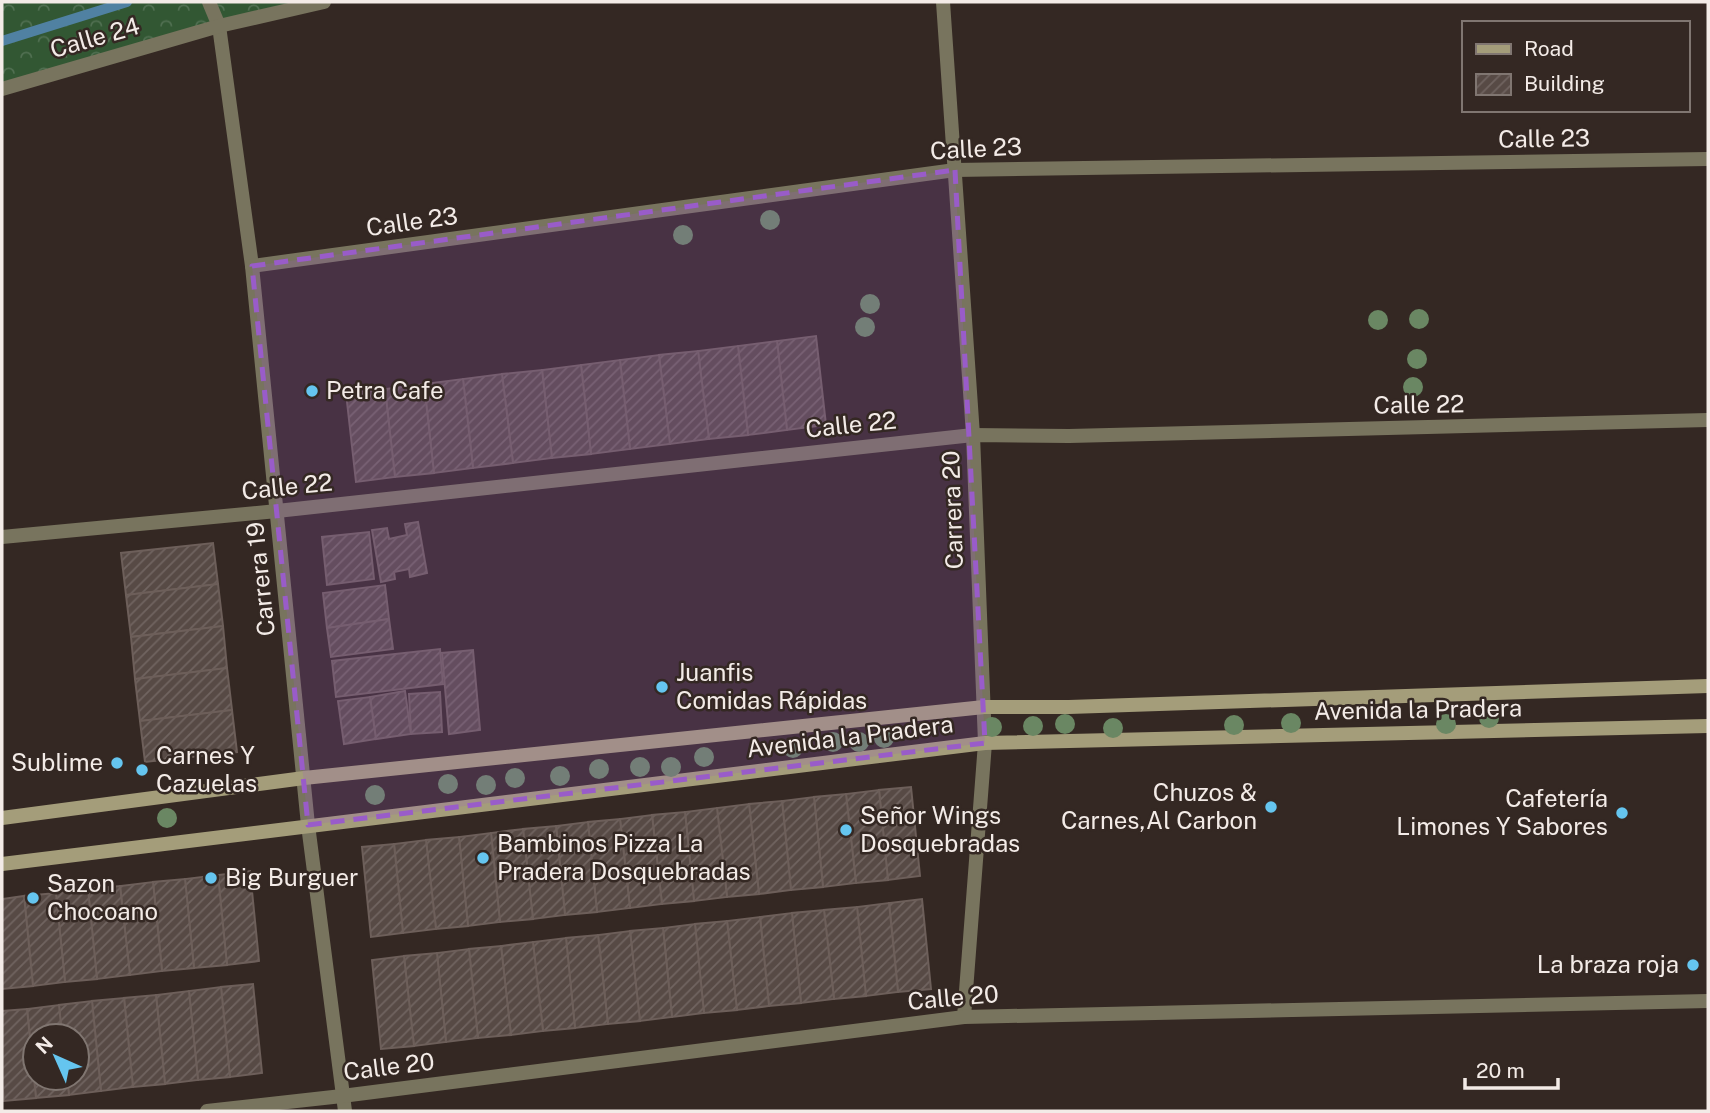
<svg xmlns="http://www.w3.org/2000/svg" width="1710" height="1113" font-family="'Public Sans',sans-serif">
<defs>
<pattern id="forest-crowns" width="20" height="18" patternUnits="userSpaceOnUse" patternTransform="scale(1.75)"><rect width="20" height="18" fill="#325733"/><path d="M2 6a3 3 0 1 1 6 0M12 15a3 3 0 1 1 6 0" fill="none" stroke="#506f51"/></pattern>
<pattern id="building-hatch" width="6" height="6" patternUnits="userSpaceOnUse" patternTransform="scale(1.75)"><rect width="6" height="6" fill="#574a45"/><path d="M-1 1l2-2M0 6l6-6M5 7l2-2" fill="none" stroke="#706460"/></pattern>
</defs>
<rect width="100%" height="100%" fill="#342823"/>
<polygon fill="url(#forest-crowns)" points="2,2 324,2 2,89"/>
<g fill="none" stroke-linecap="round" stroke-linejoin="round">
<polyline stroke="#5081a2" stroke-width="10" points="2,41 127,2"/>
</g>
<g fill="url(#building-hatch)" stroke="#6d5f5a" stroke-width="2">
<polygon points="816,336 826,425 787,430 777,341"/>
<polygon points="777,341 787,430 748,435 738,346"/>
<polygon points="738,346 748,435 709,439 698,351"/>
<polygon points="698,351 709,439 670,444 659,355"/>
<polygon points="659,355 670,444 630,449 620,360"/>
<polygon points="620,360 630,449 591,454 581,365"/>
<polygon points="581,365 591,454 552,458 542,370"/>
<polygon points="542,370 552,458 513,463 502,374"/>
<polygon points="502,374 513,463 473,468 463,379"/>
<polygon points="463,379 473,468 434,473 424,384"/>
<polygon points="424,384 434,473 395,477 385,389"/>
<polygon points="385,389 395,477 356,482 346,393"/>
<polygon points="418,522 427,573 410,577 409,569 394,572 395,579 381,582 372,530 387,528 389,539 407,535 405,524"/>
<polygon points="369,532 374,579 327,585 322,537"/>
<polygon points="213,543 218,584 126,595 121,553"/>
<polygon points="218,584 223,626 131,637 126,595"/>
<polygon points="385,585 389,619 327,628 323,593"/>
<polygon points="389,619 393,649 331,657 327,628"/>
<polygon points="223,626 227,668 135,679 131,637"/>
<polygon points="440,649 443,684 336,697 332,661"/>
<polygon points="473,650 480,730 449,734 442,653"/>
<polygon points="227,668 232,710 140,721 135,679"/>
<polygon points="405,691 411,734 376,739 370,697"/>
<polygon points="440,692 442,732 411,734 409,694"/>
<polygon points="370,697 376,739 344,744 338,701"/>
<polygon points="232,710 237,752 145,762 140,721"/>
<polygon points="911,787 920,876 888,880 879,790"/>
<polygon points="879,790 888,880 856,883 846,794"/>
<polygon points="846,794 856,883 823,887 814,797"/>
<polygon points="814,797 823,887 791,890 782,801"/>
<polygon points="782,801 791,890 759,894 749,804"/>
<polygon points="749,804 759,894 727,897 717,808"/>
<polygon points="717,808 727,897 694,901 685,812"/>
<polygon points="685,812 694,901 662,904 652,815"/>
<polygon points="652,815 662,904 630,908 620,819"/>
<polygon points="620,819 630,908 597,912 588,822"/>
<polygon points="588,822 597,912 565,915 556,826"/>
<polygon points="556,826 565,915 533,919 523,829"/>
<polygon points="523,829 533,919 500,922 491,833"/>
<polygon points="491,833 500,922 468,926 459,837"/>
<polygon points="459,837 468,926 436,929 426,840"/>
<polygon points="426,840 436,929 403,933 394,844"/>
<polygon points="394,844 403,933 371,937 362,847"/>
<polygon points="250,871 259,961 227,965 218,875"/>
<polygon points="218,875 227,965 194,968 185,879"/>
<polygon points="185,879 194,968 162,971 153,882"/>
<polygon points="153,882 162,971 130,975 120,886"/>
<polygon points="120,886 130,975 97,979 88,889"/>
<polygon points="88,889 97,979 65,982 56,893"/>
<polygon points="56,893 65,982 33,986 24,896"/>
<polygon points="24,896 33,986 2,989 2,899"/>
<polygon points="922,899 931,989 898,992 889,903"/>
<polygon points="889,903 898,992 866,996 857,907"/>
<polygon points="857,907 866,996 834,999 824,910"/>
<polygon points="824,910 834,999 801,1003 792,913"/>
<polygon points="792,913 801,1003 769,1006 760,917"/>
<polygon points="760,917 769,1006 737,1010 727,921"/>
<polygon points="727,921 737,1010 704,1013 695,924"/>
<polygon points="695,924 704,1013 672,1017 663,928"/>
<polygon points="663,928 672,1017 640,1021 630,931"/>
<polygon points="630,931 640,1021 608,1024 598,935"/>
<polygon points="598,935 608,1024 575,1028 566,938"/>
<polygon points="566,938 575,1028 543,1031 533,942"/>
<polygon points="533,942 543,1031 511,1035 501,946"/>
<polygon points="501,946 511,1035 478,1038 469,949"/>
<polygon points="469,949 478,1038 446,1042 437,953"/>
<polygon points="437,953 446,1042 414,1046 404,956"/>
<polygon points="404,956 414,1046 381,1049 372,960"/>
<polygon points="253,984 262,1073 230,1077 221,987"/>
<polygon points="221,987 230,1077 198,1080 189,991"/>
<polygon points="189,991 198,1080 165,1084 156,995"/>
<polygon points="156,995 165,1084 133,1087 124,998"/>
<polygon points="124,998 133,1087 101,1091 92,1001"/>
<polygon points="92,1001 101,1091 69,1095 67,1078 77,1078 77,1036 62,1036 59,1005"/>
<polygon points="59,1005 62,1036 35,1036 35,1078 67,1078 69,1095 36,1098 27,1009"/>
<polygon points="27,1009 36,1098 4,1101 2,1081 2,1011"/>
</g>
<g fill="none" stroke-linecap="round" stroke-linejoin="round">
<g stroke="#78745e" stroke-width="14">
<polyline points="209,2 219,26 252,266 308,825 345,1111"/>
<polyline points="943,2 973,435 985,743 964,1017"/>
<polyline points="2,89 219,26 324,2"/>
<polyline points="252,266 955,170 1708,159"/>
<polyline points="2,537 277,511 973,435 1069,436 1708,420"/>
<polyline points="207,1111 342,1096 964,1017 1708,1001"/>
</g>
<g stroke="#a49d7a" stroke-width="14">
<polyline points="2,818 304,778 984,707 1069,707 1708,686"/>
<polyline points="2,864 985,743 1708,726"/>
</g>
</g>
<g fill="#6a8763">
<circle cx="770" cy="220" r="10"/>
<circle cx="683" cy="235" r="10"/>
<circle cx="870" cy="304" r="10"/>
<circle cx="1419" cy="319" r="10"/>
<circle cx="1378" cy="320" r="10"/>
<circle cx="865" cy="327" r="10"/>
<circle cx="1417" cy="359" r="10"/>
<circle cx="1413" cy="387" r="10"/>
<circle cx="1489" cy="718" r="10"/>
<circle cx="1291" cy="723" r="10"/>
<circle cx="1065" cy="724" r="10"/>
<circle cx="1446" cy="724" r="10"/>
<circle cx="1234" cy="725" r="10"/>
<circle cx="1033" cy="726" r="10"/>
<circle cx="992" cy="727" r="10"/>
<circle cx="1113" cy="728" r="10"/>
<circle cx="884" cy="738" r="10"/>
<circle cx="833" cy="742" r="10"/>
<circle cx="859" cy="742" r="10"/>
<circle cx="793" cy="748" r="10"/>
<circle cx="704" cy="757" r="10"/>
<circle cx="640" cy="767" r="10"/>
<circle cx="671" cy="767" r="10"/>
<circle cx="599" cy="769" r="10"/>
<circle cx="560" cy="776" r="10"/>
<circle cx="515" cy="778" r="10"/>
<circle cx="448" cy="784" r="10"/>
<circle cx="486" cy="785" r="10"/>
<circle cx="375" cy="795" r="10"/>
<circle cx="167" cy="818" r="10"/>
</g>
<path fill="#995cc9" fill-opacity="0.2" stroke="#995cc9" stroke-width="5" stroke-dasharray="14 9" stroke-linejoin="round" d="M 955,170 L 985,743 L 308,825 L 252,266 Z"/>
<g fill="#65c5ef" stroke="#342823" stroke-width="2.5">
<circle cx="312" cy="391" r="7"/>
<circle cx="662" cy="687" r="7"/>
<circle cx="117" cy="763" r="7"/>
<circle cx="142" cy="770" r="7"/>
<circle cx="1271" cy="807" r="7"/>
<circle cx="1622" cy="813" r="7"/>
<circle cx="846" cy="830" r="7"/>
<circle cx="483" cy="858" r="7"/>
<circle cx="211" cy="878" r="7"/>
<circle cx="33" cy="898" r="7"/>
<circle cx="1693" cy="965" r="7"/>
</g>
<g text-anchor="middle" stroke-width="5" stroke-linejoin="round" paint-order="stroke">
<g font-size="24" fill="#f3ebe7" stroke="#342823">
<text transform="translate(95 38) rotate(-16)" y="8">Calle 24</text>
<text transform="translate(1544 139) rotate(-1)" y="8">Calle 23</text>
<text transform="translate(976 149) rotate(-3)" y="8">Calle 23</text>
<text transform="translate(412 222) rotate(-8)" y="8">Calle 23</text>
<text transform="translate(1419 405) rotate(-1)" y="8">Calle 22</text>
<text transform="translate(851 425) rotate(-6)" y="8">Calle 22</text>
<text transform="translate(287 487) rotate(-6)" y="8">Calle 22</text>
<text transform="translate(953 510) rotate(-92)" y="8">Carrera 20</text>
<text transform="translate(261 579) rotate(-96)" y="8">Carrera 19</text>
<text transform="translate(1418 710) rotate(-1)" y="8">Avenida la Pradera</text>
<text transform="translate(850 737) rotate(-7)" y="8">Avenida la Pradera</text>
<text transform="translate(953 998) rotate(-5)" y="8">Calle 20</text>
<text transform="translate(389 1067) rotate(-7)" y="8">Calle 20</text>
</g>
<g font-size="24" fill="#f3ebe7" stroke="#342823" text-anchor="start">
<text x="326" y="399">Petra Cafe</text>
<text x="676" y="681">Juanfis<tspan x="676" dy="28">Comidas Rápidas</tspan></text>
<text x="156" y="764">Carnes Y<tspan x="156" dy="28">Cazuelas</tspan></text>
<text x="103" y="771" text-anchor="end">Sublime</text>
<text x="1257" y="801" text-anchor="end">Chuzos &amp;<tspan x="1257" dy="28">Carnes,Al Carbon</tspan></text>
<text x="1608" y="807" text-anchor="end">Cafetería<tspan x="1608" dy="28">Limones Y Sabores</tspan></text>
<text x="860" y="824">Señor Wings<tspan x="860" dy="28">Dosquebradas</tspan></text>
<text x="497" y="852">Bambinos Pizza La<tspan x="497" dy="28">Pradera Dosquebradas</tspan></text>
<text x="225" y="886">Big Burguer</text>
<text x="47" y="892">Sazon<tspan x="47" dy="28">Chocoano</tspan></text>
<text x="1679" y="973" text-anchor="end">La braza roja</text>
</g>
</g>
<rect width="1710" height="1113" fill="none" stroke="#f3ebe7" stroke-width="7"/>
<rect x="1462" y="21" width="228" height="91" fill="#342823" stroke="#807671" stroke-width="2"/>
<rect x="1476" y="44" width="35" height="10" fill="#a49d7a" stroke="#807671" stroke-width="2"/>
<text x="1524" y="56" font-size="21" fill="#f3ebe7">Road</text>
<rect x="1476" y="74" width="35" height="21" fill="url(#building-hatch)" stroke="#807671" stroke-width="2"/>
<text x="1524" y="91" font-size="21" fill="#f3ebe7">Building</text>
<g transform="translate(56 1057) rotate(315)"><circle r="33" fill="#342823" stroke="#807671" stroke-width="2"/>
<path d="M0-5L12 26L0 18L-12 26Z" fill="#65c5ef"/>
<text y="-10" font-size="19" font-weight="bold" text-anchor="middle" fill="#f3ebe7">N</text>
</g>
<path d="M1465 1078v10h93v-10" fill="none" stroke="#f3ebe7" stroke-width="3.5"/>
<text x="1476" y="1078" font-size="21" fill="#f3ebe7" stroke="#342823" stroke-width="5" paint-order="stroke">20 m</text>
</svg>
